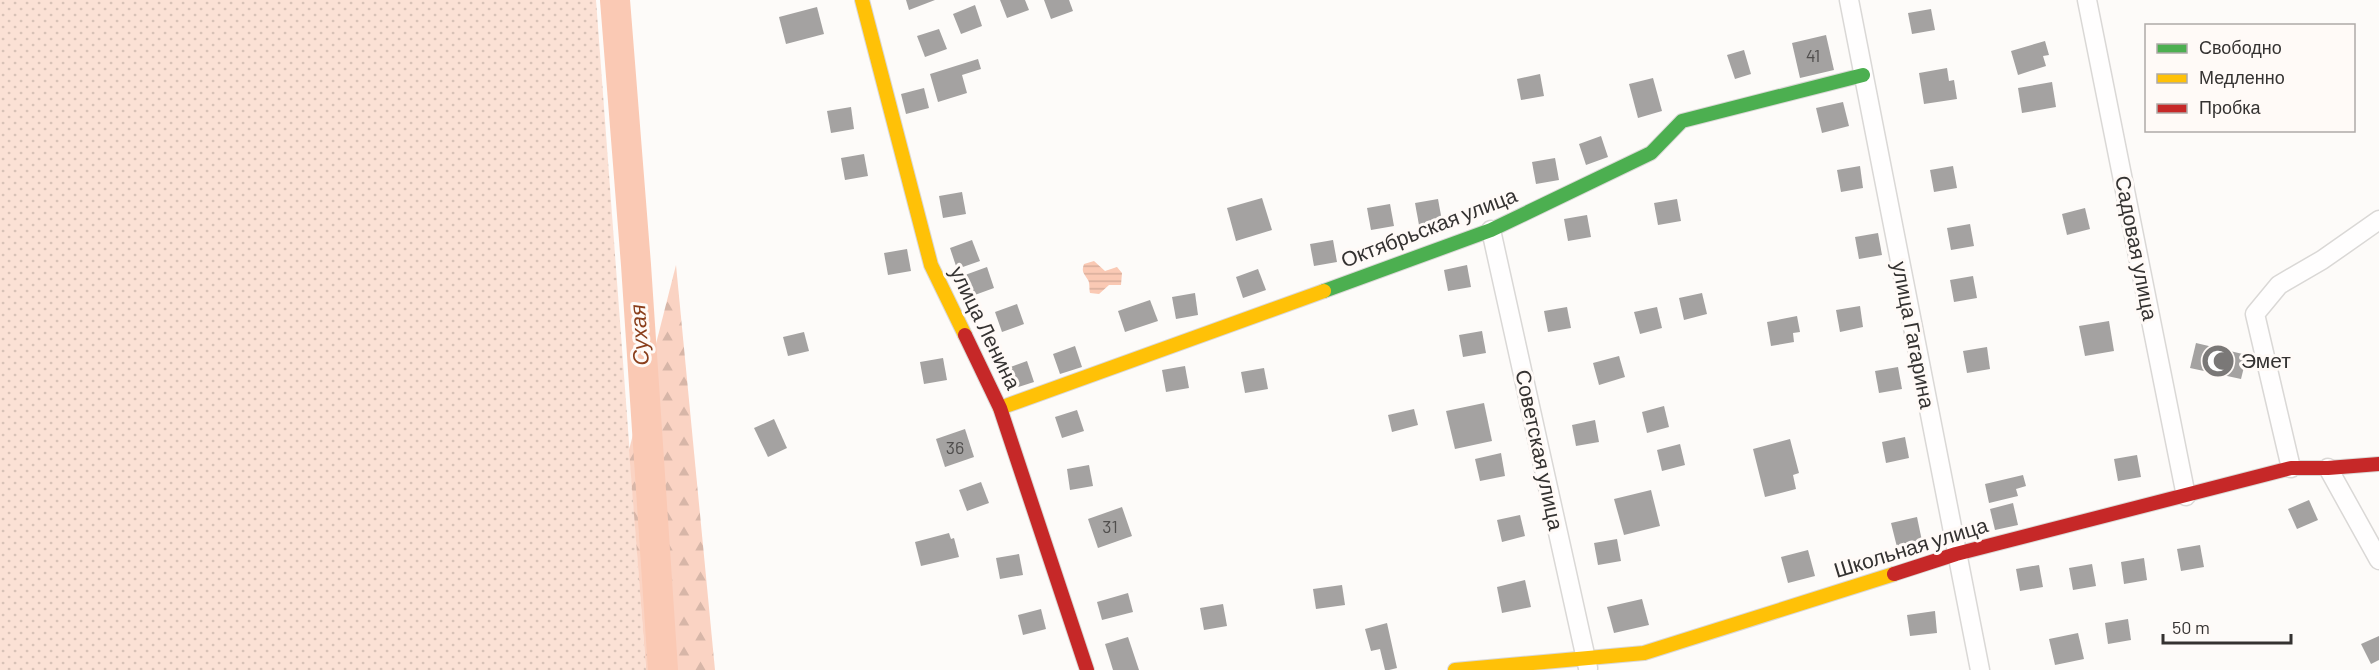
<svg xmlns="http://www.w3.org/2000/svg" width="2379" height="670" font-family="Barlow,sans-serif">
<defs>
<pattern id="grass-dots" width="8" height="8" patternUnits="userSpaceOnUse" patternTransform="scale(1.5)"><rect width="8" height="8" fill="#fbe1d5"/><path d="M2 2h.1M6 6h.1" fill="none" stroke="#d8c2b7" stroke-width="1.8" stroke-linecap="round"/></pattern>
<pattern id="forest-firs" width="22" height="20" patternUnits="userSpaceOnUse" patternTransform="scale(1.5)"><rect width="22" height="20" fill="#fad3c3"/><path d="M5 1l3.5 6h-7zM16 11l3.5 6h-7z" fill="#d7b6a8"/></pattern>
<pattern id="water-rules" width="6" height="5" patternUnits="userSpaceOnUse" patternTransform="scale(1.5)"><rect width="6" height="5" fill="#fac9b4"/><path d="M0 2.5h6" fill="none" stroke="#d7ad9b"/></pattern>
</defs>
<rect width="100%" height="100%" fill="#fdfbf9"/>
<polygon fill="url(#grass-dots)" points="0,0 596,0 646,670 0,670"/>
<polygon fill="url(#forest-firs)" points="676,265 715,670 646,670 629,450"/>
<path fill="url(#water-rules)" d="M 1094,261 L 1105,271 L 1117,267 L 1122,273 L 1121,285 L 1109,285 L 1099,294 L 1090,293 C 1089,289 1090,283 1088,280 C 1084,273 1081,272 1084,264 Z"/>
<g fill="none" stroke-linecap="round" stroke-linejoin="round">
<polyline stroke="#fac9b4" stroke-width="30" points="615,0 636,265 663,670"/>
</g>
<g fill="#a4a2a1">
<polygon points="906,0 935,0 909,10"/>
<polygon points="1000,0 1025,0 1029,10 1007,18"/>
<polygon points="1044,0 1069,0 1073,11 1051,19"/>
<polygon points="975,5 982,26 961,34 953,14"/>
<polygon points="817,7 824,34 786,44 779,17"/>
<polygon points="1931,9 1935,30 1912,34 1908,13"/>
<polygon points="939,29 947,49 925,57 917,36"/>
<polygon points="1826,35 1834,70 1800,78 1792,43"/>
<polygon points="2045,41 2049,55 2043,56 2046,66 2018,75 2011,51"/>
<polygon points="1744,50 1751,74 1735,79 1727,55"/>
<polygon points="978,59 981,69 962,75 967,93 938,102 930,74"/>
<polygon points="1947,68 1949,81 1954,80 1957,99 1924,104 1919,73"/>
<polygon points="1540,74 1544,96 1521,100 1517,79"/>
<polygon points="1653,78 1662,111 1638,118 1629,84"/>
<polygon points="2052,82 2056,107 2022,113 2018,88"/>
<polygon points="924,88 929,108 906,114 901,94"/>
<polygon points="1843,102 1849,126 1822,133 1816,108"/>
<polygon points="851,107 854,129 831,133 827,111"/>
<polygon points="1601,136 1608,157 1586,165 1579,144"/>
<polygon points="864,154 868,176 845,180 841,158"/>
<polygon points="1555,158 1559,180 1536,184 1532,162"/>
<polygon points="1860,166 1863,188 1841,192 1837,170"/>
<polygon points="1953,166 1957,188 1934,192 1930,170"/>
<polygon points="962,192 966,214 943,218 939,196"/>
<polygon points="1262,198 1272,230 1236,241 1227,208"/>
<polygon points="1438,199 1442,221 1419,225 1415,203"/>
<polygon points="1677,199 1681,221 1658,225 1654,203"/>
<polygon points="1390,204 1394,226 1371,230 1367,208"/>
<polygon points="2085,208 2090,229 2067,235 2062,214"/>
<polygon points="1587,215 1591,237 1568,241 1564,219"/>
<polygon points="1970,224 1974,246 1951,250 1947,228"/>
<polygon points="1878,233 1882,255 1859,259 1855,237"/>
<polygon points="972,240 980,261 957,269 950,248"/>
<polygon points="1333,240 1337,262 1314,266 1310,244"/>
<polygon points="907,249 911,271 888,275 884,253"/>
<polygon points="1467,265 1471,287 1448,291 1444,270"/>
<polygon points="987,267 994,288 972,296 965,275"/>
<polygon points="1258,269 1266,290 1243,298 1236,277"/>
<polygon points="1973,276 1977,298 1954,302 1950,280"/>
<polygon points="1195,293 1198,315 1176,319 1172,297"/>
<polygon points="1702,293 1707,314 1684,320 1679,298"/>
<polygon points="1150,300 1158,321 1125,332 1118,311"/>
<polygon points="1017,304 1024,324 1002,332 995,312"/>
<polygon points="1860,306 1863,327 1840,332 1836,310"/>
<polygon points="1567,307 1571,328 1548,332 1544,311"/>
<polygon points="1657,307 1662,328 1640,334 1634,312"/>
<polygon points="1797,316 1800,332 1793,333 1794,342 1771,346 1767,322"/>
<polygon points="2109,321 2114,351 2085,356 2079,326"/>
<polygon points="1482,331 1486,353 1463,357 1459,335"/>
<polygon points="804,332 809,351 788,356 783,337"/>
<polygon points="2196,343 2247,355 2241,379 2190,368"/>
<polygon points="1075,346 1082,367 1060,374 1053,354"/>
<polygon points="1987,347 1990,369 1967,373 1963,351"/>
<polygon points="1619,356 1625,377 1599,385 1593,363"/>
<polygon points="943,358 947,380 924,384 920,362"/>
<polygon points="1027,361 1034,382 1012,389 1005,369"/>
<polygon points="1185,366 1189,388 1166,392 1162,370"/>
<polygon points="1898,367 1902,389 1879,393 1875,371"/>
<polygon points="1264,368 1268,389 1245,393 1241,372"/>
<polygon points="1484,403 1492,441 1455,449 1446,411"/>
<polygon points="1664,406 1669,427 1647,433 1642,412"/>
<polygon points="1414,409 1418,425 1392,432 1388,415"/>
<polygon points="1077,410 1084,431 1062,438 1055,417"/>
<polygon points="774,419 787,448 768,457 754,428"/>
<polygon points="1595,420 1599,442 1576,446 1572,425"/>
<polygon points="965,429 974,457 945,467 936,439"/>
<polygon points="1905,437 1909,458 1886,463 1882,442"/>
<polygon points="1790,439 1799,473 1793,475 1796,489 1765,497 1753,449"/>
<polygon points="1680,444 1685,465 1662,471 1657,450"/>
<polygon points="1501,453 1505,476 1480,481 1475,459"/>
<polygon points="2137,455 2141,477 2118,481 2114,459"/>
<polygon points="1089,465 1093,486 1070,490 1067,469"/>
<polygon points="2023,475 2026,486 2016,489 2018,496 1989,503 1985,484"/>
<polygon points="981,482 989,503 967,511 959,490"/>
<polygon points="1651,490 1660,526 1624,535 1614,499"/>
<polygon points="2309,500 2318,520 2297,529 2288,509"/>
<polygon points="2013,503 2018,525 1995,530 1990,509"/>
<polygon points="1122,507 1132,536 1098,548 1088,519"/>
<polygon points="1520,515 1525,536 1502,542 1497,520"/>
<polygon points="1917,517 1922,541 1897,547 1891,523"/>
<polygon points="949,533 951,539 954,538 959,557 921,566 915,542"/>
<polygon points="1617,539 1621,561 1598,565 1594,543"/>
<polygon points="2200,545 2204,567 2181,571 2177,549"/>
<polygon points="1808,550 1815,576 1788,583 1781,557"/>
<polygon points="1019,554 1023,575 1000,579 996,558"/>
<polygon points="2144,558 2147,580 2124,584 2121,562"/>
<polygon points="2092,564 2096,586 2073,590 2069,568"/>
<polygon points="2039,565 2043,587 2020,591 2016,569"/>
<polygon points="1525,580 1531,607 1502,613 1497,587"/>
<polygon points="1342,585 1345,605 1316,609 1313,589"/>
<polygon points="1128,593 1133,612 1102,620 1097,602"/>
<polygon points="1642,599 1649,625 1614,633 1607,607"/>
<polygon points="1223,604 1227,626 1204,630 1200,608"/>
<polygon points="1041,609 1046,629 1023,635 1018,615"/>
<polygon points="1935,611 1937,633 1910,636 1907,615"/>
<polygon points="2128,619 2131,640 2108,644 2105,623"/>
<polygon points="1387,623 1397,668 1389,670 1385,670 1380,649 1371,651 1365,629"/>
<polygon points="2078,633 2084,659 2055,665 2049,639"/>
<polygon points="2379,636 2379,660 2371,664 2361,644"/>
<polygon points="1128,637 1139,670 1113,670 1105,644"/>
</g>
<g fill="none" stroke-linecap="round" stroke-linejoin="round">
<defs>
<g id="street">
<polyline points="1849,0 1980,670"/>
<polyline points="2087,0 2186,496"/>
<polyline points="1491,230 1588,668"/>
<polyline points="2291,468 2255,314 2279,285 2322,260 2379,220"/>
<polyline points="2328,468 2379,560"/>
</g>
<polyline id="fast" points="1324,291 1491,230 1651,153 1682,121 1863,75"/>
<g id="slow">
<polyline points="862,0 931,265 965,335"/>
<polyline points="1000,408 1324,291"/>
<polyline points="1455,670 1644,653 1894,574"/>
</g>
<g id="jam">
<polyline points="965,335 1000,408 1087,670"/>
<polyline points="1894,574 1956,554 2291,468 2328,468 2379,464"/>
</g>
</defs>
<use href="#street" stroke="#dad8d6" stroke-width="21"/>
<use href="#fast" stroke="#dad8d6" stroke-width="16"/>
<use href="#slow" stroke="#dad8d6" stroke-width="16"/>
<use href="#jam" stroke="#dad8d6" stroke-width="16"/>
<use href="#street" stroke="#fffefe" stroke-width="18"/>
<use href="#fast" stroke="#4caf50" stroke-width="14"/>
<use href="#slow" stroke="#ffc107" stroke-width="14"/>
<use href="#jam" stroke="#c62828" stroke-width="14"/>
</g>
<defs>
<symbol id="mosque-disc" viewBox="-11 -11 22 22"><circle r="9.5" fill="#7a7877" stroke="#fffaf7"/><path d="M3.5-4.9A6 6 0 1 0 3.5 4.9A5 5 0 1 1 3.5-4.9Z" fill="#fff"/></symbol>
</defs>
<g fill-rule="evenodd">
<use href="#mosque-disc" x="2199" y="342" width="38" height="38"/>
</g>
<g text-anchor="middle" stroke-width="6" stroke-linejoin="round" paint-order="stroke">
<g font-size="18" fill="#504e4d">
<text x="1813" y="62">41</text>
<text x="955" y="454">36</text>
<text x="1110" y="533">31</text>
</g>
<g font-size="21" fill="#343231" stroke="#fffaf7">
<text transform="translate(1429 228) rotate(-21)" y="7">Октябрьская улица</text>
<text transform="translate(2136 248) rotate(79)" y="7">Садовая улица</text>
<text transform="translate(985 328) rotate(64)" y="7">улица Ленина</text>
<text transform="translate(1913 335) rotate(79)" y="7">улица Гагарина</text>
<text transform="translate(1539 450) rotate(78)" y="7">Советская улица</text>
<text transform="translate(1911 548) rotate(-17)" y="7">Школьная улица</text>
</g>
<g font-size="21" fill="#343231" stroke="#fffaf7" text-anchor="start">
<text x="2241" y="368">Эмет</text>
</g>
<g font-size="22" font-style="italic" fill="#8a3e1b" stroke="#fffaf7">
<text transform="translate(639 335) rotate(-94)" y="8">Сухая</text>
</g>
</g>
<rect x="2145" y="24" width="210" height="108" fill="#fffaf7" stroke="#aeaaa8" stroke-width="1.5"/>
<rect x="2157" y="44" width="30" height="9" fill="#4caf50" stroke="#aeaaa8" stroke-width="1.5"/>
<text x="2199" y="54" font-size="18" fill="#343231">Свободно</text>
<rect x="2157" y="74" width="30" height="9" fill="#ffc107" stroke="#aeaaa8" stroke-width="1.5"/>
<text x="2199" y="84" font-size="18" fill="#343231">Медленно</text>
<rect x="2157" y="104" width="30" height="9" fill="#c62828" stroke="#aeaaa8" stroke-width="1.5"/>
<text x="2199" y="114" font-size="18" fill="#343231">Пробка</text>
<path d="M2163 634v9h128v-9" fill="none" stroke="#343231" stroke-width="3"/>
<text x="2172" y="634" font-size="18" fill="#343231" stroke="#fffaf7" stroke-width="4.5" paint-order="stroke">50 m</text>
</svg>
